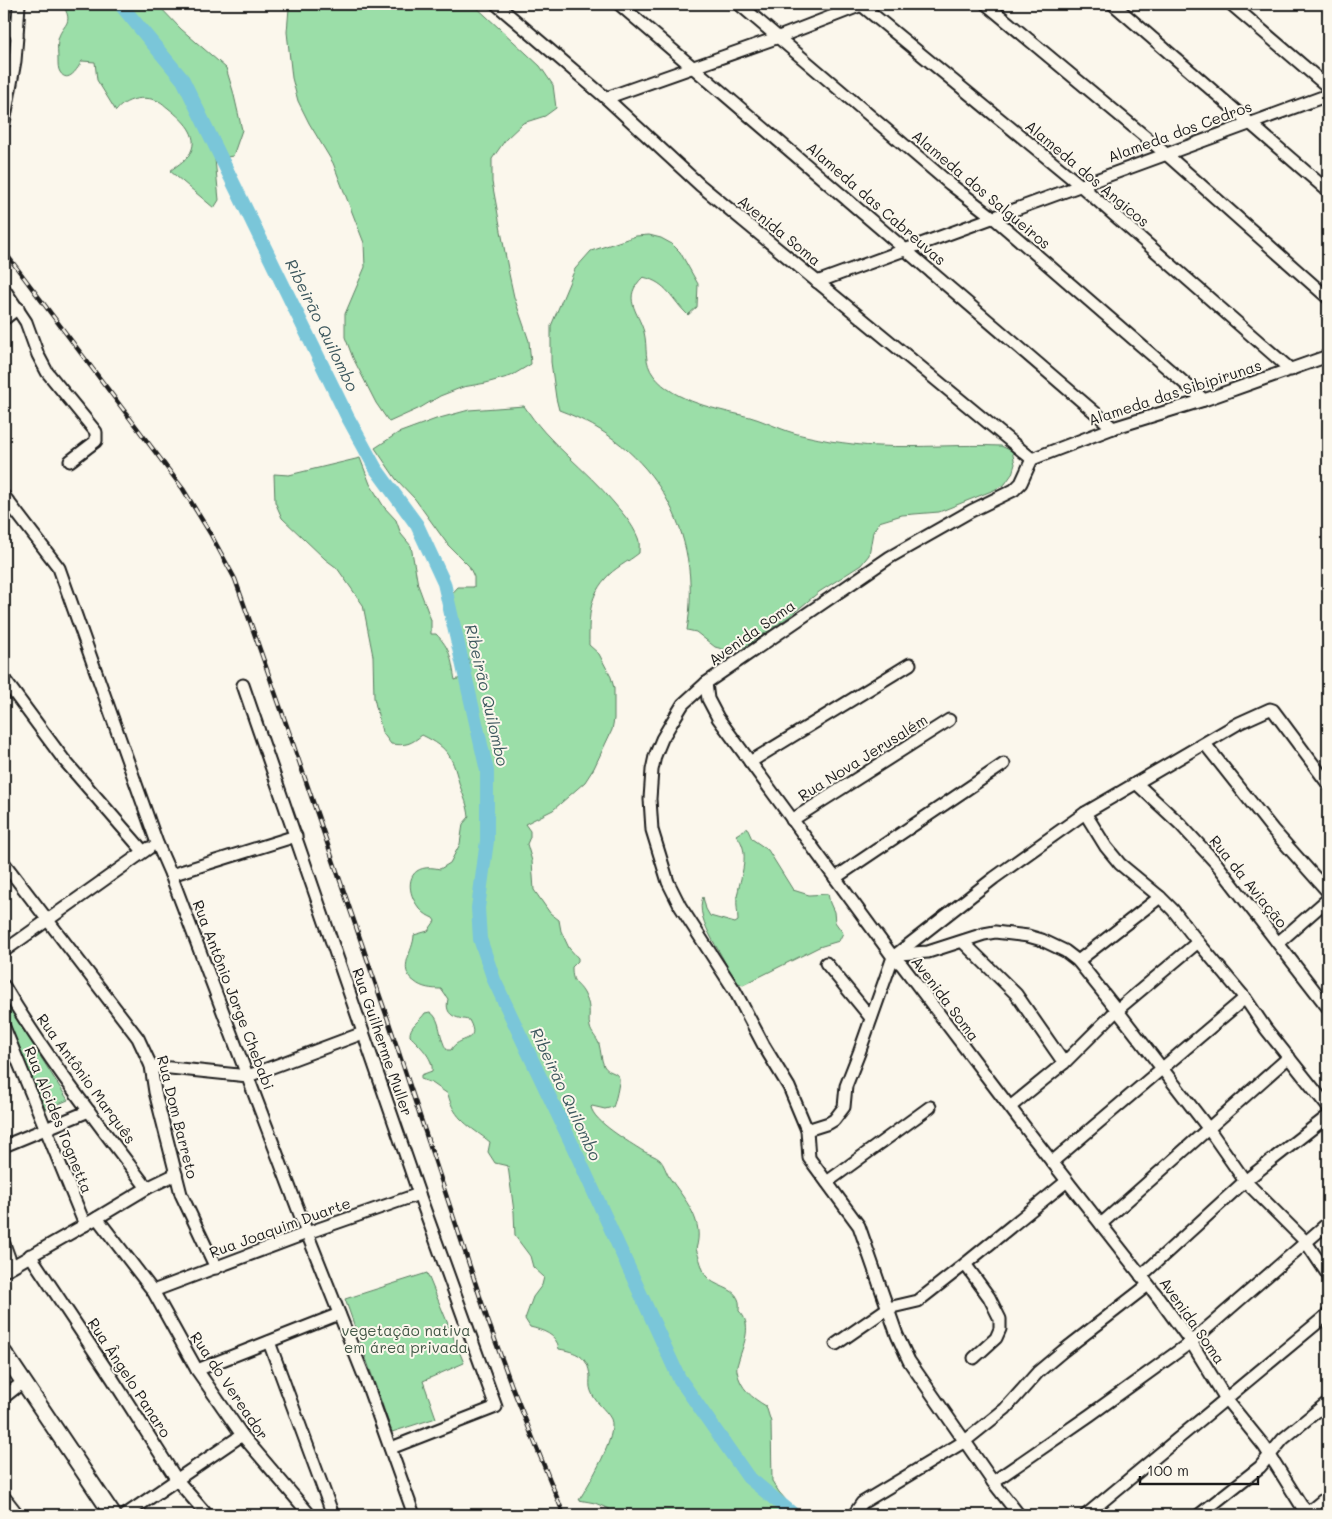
<svg xmlns="http://www.w3.org/2000/svg" width="1332" height="1519" font-family="Mali,sans-serif">
<rect width="100%" height="100%" fill="#fbf7ec"/>
<filter id="ink" filterUnits="userSpaceOnUse"><feTurbulence type="fractalNoise" baseFrequency=".02" numOctaves="2"/><feDisplacementMap in="SourceGraphic" scale="10" xChannelSelector="R" yChannelSelector="G"/><feConvolveMatrix kernelMatrix="1 2 1 2 8 2 1 2 1" color-interpolation-filters="sRGB"/></filter>
<g filter="url(#ink)">
<g fill="#9bdea8" stroke="#5c7d62">
<path d="M 62,4 L 157,4 L 181,29 L 226,68 L 233,91 L 242,130 L 233,156 L 215,159 L 219,200 L 214,208 L 170,171 C 177,165 189,159 192,149 C 198,132 179,117 168,108 C 165,106 162,102 158,101 C 143,95 125,99 116,111 L 97,80 L 95,62 L 82,61 C 78,68 68,85 60,72 C 58,69 58,64 58,60 C 58,54 57,47 58,40 C 61,24 76,25 62,4 Z"/>
<polygon points="293,4 473,4 540,66 553,85 556,108 545,116 523,123 506,139 492,159 492,182 509,274 514,297 529,341 531,364 511,376 486,383 463,387 440,396 420,408 389,422 376,403 353,358 345,337 345,314 365,267 364,243 333,163 309,123 298,101 292,78 287,32 289,8"/>
<path d="M 649,235 L 661,238 L 672,244 L 680,252 L 698,284 L 697,307 L 688,315 C 671,299 668,283 643,277 C 621,298 638,311 644,332 C 648,348 643,362 654,376 C 674,402 720,410 750,417 C 761,420 771,425 782,429 C 797,435 815,438 830,441 C 846,443 863,446 879,446 C 920,448 960,444 1001,446 L 1012,451 L 1015,464 L 1012,474 L 1005,484 L 994,490 L 939,512 L 902,515 L 879,522 L 873,532 L 869,555 L 861,565 L 819,592 L 790,616 L 749,644 L 739,650 L 726,650 L 715,647 L 696,632 L 687,630 C 704,531 654,445 559,410 L 556,398 L 551,362 L 551,326 L 575,269 L 591,251 L 636,236 Z"/>
<path d="M 524,406 C 548,443 586,469 614,503 C 623,514 632,523 638,538 C 640,542 639,548 639,553 C 628,562 614,568 605,579 C 588,598 589,621 589,645 L 599,654 L 611,677 L 614,688 L 614,719 L 612,730 L 594,768 L 585,782 L 553,810 L 525,824 L 530,831 L 530,837 L 527,844 L 532,861 L 534,890 L 550,913 L 559,920 L 561,931 L 569,948 L 578,958 L 578,961 L 572,967 C 572,985 577,981 584,993 C 586,997 589,1003 589,1008 C 590,1014 588,1021 590,1027 C 591,1033 597,1038 599,1044 C 601,1051 601,1060 604,1066 C 608,1073 616,1071 619,1078 C 620,1082 615,1103 613,1107 L 605,1109 L 592,1106 L 591,1107 C 594,1122 629,1142 643,1151 C 648,1154 656,1156 660,1160 C 664,1164 666,1172 669,1177 C 685,1200 705,1221 696,1249 C 699,1256 703,1272 706,1276 C 714,1287 734,1287 738,1299 C 740,1302 739,1308 739,1311 C 753,1324 744,1343 739,1359 C 738,1363 736,1367 737,1371 C 740,1388 752,1398 766,1406 L 771,1422 L 772,1481 L 779,1492 L 799,1515 L 607,1515 L 609,1509 L 595,1503 L 579,1500 C 589,1484 618,1436 611,1419 C 605,1408 595,1403 591,1391 C 589,1386 590,1381 590,1376 C 588,1356 576,1352 559,1349 C 557,1334 542,1330 530,1327 L 525,1319 L 533,1297 L 542,1285 L 544,1277 L 533,1267 L 530,1256 L 515,1236 L 514,1212 L 508,1166 L 495,1163 L 488,1152 L 490,1142 C 470,1126 454,1120 448,1094 L 432,1083 L 421,1079 L 421,1075 L 432,1071 C 434,1058 418,1044 410,1036 C 409,1026 420,1021 425,1013 L 430,1012 C 442,1019 438,1038 447,1050 L 451,1050 C 458,1035 482,1044 469,1020 C 456,1018 444,1016 448,999 L 441,989 C 432,989 422,988 415,982 C 396,969 414,951 414,935 L 428,931 L 435,921 L 433,918 C 406,908 397,859 440,869 L 450,863 L 460,844 L 463,824 L 469,817 C 468,806 464,797 460,786 C 452,758 451,749 422,735 C 411,744 406,746 391,744 L 382,732 L 374,698 L 373,656 L 363,605 L 337,568 L 325,559 L 282,518 L 275,502 L 274,474 L 289,475 L 360,458 L 370,484 L 384,507 L 396,520 L 401,534 L 411,546 L 418,585 L 431,620 L 431,634 L 436,634 C 451,649 451,659 455,680 L 469,675 L 469,661 L 454,624 L 447,599 L 458,587 L 474,587 L 474,577 L 469,566 L 448,545 L 415,499 L 396,479 L 375,448 L 398,433 L 436,419 L 469,410 Z"/>
<path d="M 747,828 L 752,839 L 768,850 L 793,890 L 809,895 L 828,894 L 830,903 L 834,912 L 835,922 L 843,933 L 839,941 L 819,947 L 743,985 L 733,981 C 727,957 693,921 703,897 L 706,909 L 710,916 L 735,923 L 738,921 C 738,913 736,904 737,897 C 740,877 752,852 736,835 Z"/>
<polygon points="4,999 68,1100 40,1112 4,1012"/>
<polygon points="427,1273 464,1363 423,1381 436,1418 392,1432 345,1299"/>
</g>
<g fill="none" stroke-linecap="round" stroke-linejoin="round">
<polyline stroke="#7ac6d9" stroke-width="14" points="120,4 183,80 347,416 376,469 417,525 444,583 487,771 487,841 478,908 480,939 494,980 577,1155 679,1378 748,1477 794,1515"/>
<defs>
<g id="minor">
<polyline points="496,4 606,98 700,185 1032,459"/>
<polyline points="619,4 1113,428"/>
<polyline points="739,4 950,184 994,218 1204,400"/>
<polyline points="860,4 1080,185 1291,370"/>
<polyline points="986,4 1166,154 1328,298"/>
<polyline points="1113,4 1328,191"/>
<polyline points="1231,4 1328,87"/>
<polyline points="4,19 17,36 19,4"/>
<polyline points="606,98 779,37 864,4"/>
<polyline points="4,123 15,61 17,36"/>
<polyline points="817,282 1328,95"/>
<polyline points="4,289 26,322 38,355 47,372 96,432 96,441 70,461"/>
<polyline points="4,319 18,308"/>
<polyline points="1032,459 1113,428 1204,400 1328,356"/>
<polyline points="4,496 59,568 157,843 171,875 307,1233 366,1381 414,1515"/>
<polyline points="4,679 64,760 143,851"/>
<polyline points="706,683 708,699 718,718 893,957 902,965 1031,1135 1158,1297 1191,1342 1226,1399 1264,1446 1301,1505 1310,1515"/>
<polyline points="243,685 419,1194 496,1407 391,1448"/>
<polyline points="1205,744 1273,830 1328,892"/>
<polyline points="750,762 910,664"/>
<polyline points="1136,783 1180,824 1216,863 1328,1008"/>
<polyline points="1085,813 1106,847 1120,864 1160,897 1173,910 1198,942 1245,998 1266,1029 1328,1107"/>
<polyline points="792,820 949,720"/>
<polyline points="4,863 138,1038 151,1066 155,1092 181,1194 216,1268"/>
<polyline points="171,875 296,836"/>
<polyline points="835,878 1004,764"/>
<polyline points="963,942 1016,994 1064,1063"/>
<polyline points="1278,943 1328,899"/>
<polyline points="4,951 149,848"/>
<polyline points="898,954 928,952 984,934 995,932 1028,936 1042,940 1065,951 1078,961 1117,1010 1208,1128 1245,1181 1306,1242 1328,1275"/>
<polyline points="1078,961 1160,897"/>
<polyline points="826,963 871,1018"/>
<path d="M 4,986 C 46,1057 97,1122 147,1188"/>
<polyline points="4,1027 85,1225"/>
<polyline points="151,1066 248,1076 363,1033"/>
<polyline points="1010,1107 1064,1063 1117,1010 1198,942"/>
<polyline points="807,1130 829,1123 834,1120 844,1107 846,1086 859,1053 893,957 994,878 1085,813 1239,723 1270,709 1273,710 1279,718 1328,784"/>
<polyline points="4,1146 89,1111"/>
<polyline points="1052,1162 1245,998"/>
<polyline points="827,1182 930,1107"/>
<polyline points="97,1218 153,1291 197,1370 242,1435 310,1515"/>
<polyline points="1101,1224 1289,1057"/>
<polyline points="4,1244 12,1266"/>
<polyline points="30,1255 112,1378 177,1480 207,1515"/>
<polyline points="965,1264 989,1297 1000,1319 1000,1329 996,1338 974,1358"/>
<polyline points="4,1271 97,1218 147,1188 176,1174"/>
<polyline points="1141,1276 1245,1181 1328,1116"/>
<polyline points="153,1291 307,1233 419,1194"/>
<polyline points="269,1342 333,1515"/>
<polyline points="836,1344 888,1308 918,1301 965,1264 1067,1181"/>
<polyline points="197,1370 339,1314"/>
<polyline points="4,1397 23,1382"/>
<polyline points="993,1482 1090,1415 1191,1342 1328,1223"/>
<polyline points="4,1497 18,1515"/>
<polyline points="855,1513 862,1503 965,1441 1005,1409 1038,1372 1063,1351 1148,1285"/>
<polyline points="125,1515 242,1435"/>
<polyline points="1019,1515 993,1482 909,1361 897,1335 859,1226 809,1158 807,1130 789,1087 764,1046 735,991 680,906 668,882 652,830 650,799 652,770 655,756 662,739 672,722 683,704 706,683 890,557 971,511 1014,490 1021,483 1032,459"/>
<polyline points="1086,1515 1328,1314"/>
<polyline points="1199,1515 1260,1467 1283,1439 1328,1402"/>
<polyline points="1305,1515 1328,1496"/>
</g>
<polyline id="major" points="4,1353 113,1515"/>
</defs>
<use href="#minor" stroke="#1c1c1c" stroke-width="15"/>
<use href="#major" stroke="#1c1c1c" stroke-width="19"/>
<use href="#minor" stroke="#fbf7ec" stroke-width="11"/>
<use href="#major" stroke="#fbf7ec" stroke-width="15"/>
<defs>
<polyline id="rail" points="4,251 183,489 210,533 235,579 289,732 387,1017 487,1318 511,1384 564,1515"/>
</defs>
<use href="#rail" stroke="#1c1c1c" stroke-width="4.5"/>
<use href="#rail" stroke="#fbf7ec" stroke-width="2.5" stroke-dasharray="8" stroke-linecap="butt"/>
</g>
</g>
<g text-anchor="middle" stroke-width="4" stroke-linejoin="round" paint-order="stroke">
<g font-size="15" fill="#1c1c1c" stroke="#fbf7ec">
<text transform="translate(1180 132) rotate(-20)" y="5">Alameda dos Cedros</text>
<text transform="translate(1087 174) rotate(40)" y="5">Alameda dos Angicos</text>
<text transform="translate(981 190) rotate(40)" y="5">Alameda dos Salgueiros</text>
<text transform="translate(876 204) rotate(41)" y="5">Alameda das Cabreuvas</text>
<text transform="translate(779 231) rotate(39)" y="5">Avenida Soma</text>
<text transform="translate(1175 393) rotate(-18)" y="5">Alameda das Sibipirunas</text>
<text transform="translate(752 633) rotate(-35)" y="5">Avenida Soma</text>
<text transform="translate(863 758) rotate(-32)" y="5">Rua Nova Jerusalém</text>
<text transform="translate(1248 882) rotate(51)" y="5">Rua da Aviação</text>
<text transform="translate(233 995) rotate(69)" y="5">Rua Antônio Jorge Chebabi</text>
<text transform="translate(945 999) rotate(53)" y="5">Avenida Soma</text>
<text transform="translate(382 1042) rotate(71)" y="5">Rua Guilherme Muller</text>
<text transform="translate(86 1079) rotate(54)" y="5">Rua Antônio Marquês</text>
<text transform="translate(177 1117) rotate(76)" y="5">Rua Dom Barreto</text>
<text transform="translate(58 1120) rotate(68)" y="5">Rua Alcides Tognetta</text>
<text transform="translate(280 1228) rotate(-20)" y="5">Rua Joaquim Duarte</text>
<text transform="translate(1192 1321) rotate(55)" y="5">Avenida Soma</text>
<text transform="translate(129 1378) rotate(57)" y="5">Rua Ângelo Panaro</text>
<text transform="translate(229 1386) rotate(56)" y="5">Rua do Vereador</text>
</g>
<g font-size="15" fill="#425646" stroke="#fbf7ec">
<text x="406" y="1336">vegetação nativa<tspan x="406" dy="17">em área privada</tspan></text>
</g>
<g font-size="16" font-style="italic" fill="#3d585e" stroke="#fbf7ec">
<text transform="translate(322 325) rotate(64)" y="6">Ribeirão Quilombo</text>
<text transform="translate(487 695) rotate(77)" y="6">Ribeirão Quilombo</text>
<text transform="translate(566 1094) rotate(65)" y="6">Ribeirão Quilombo</text>
</g>
</g>
<rect width="1332" height="1519" fill="none" stroke="#fbf7ec" stroke-width="20"/>
<rect x="10" y="10" width="1312" height="1499" fill="none" stroke="#1c1c1c" stroke-width="2" filter="url(#ink)"/>
<path d="M1140 1476v8h118v-8" fill="none" stroke="#1c1c1c" stroke-width="2.5"/>
<text x="1147" y="1476" font-size="15" fill="#1c1c1c" stroke="#fbf7ec" stroke-width="4" paint-order="stroke">100 m</text>
</svg>
